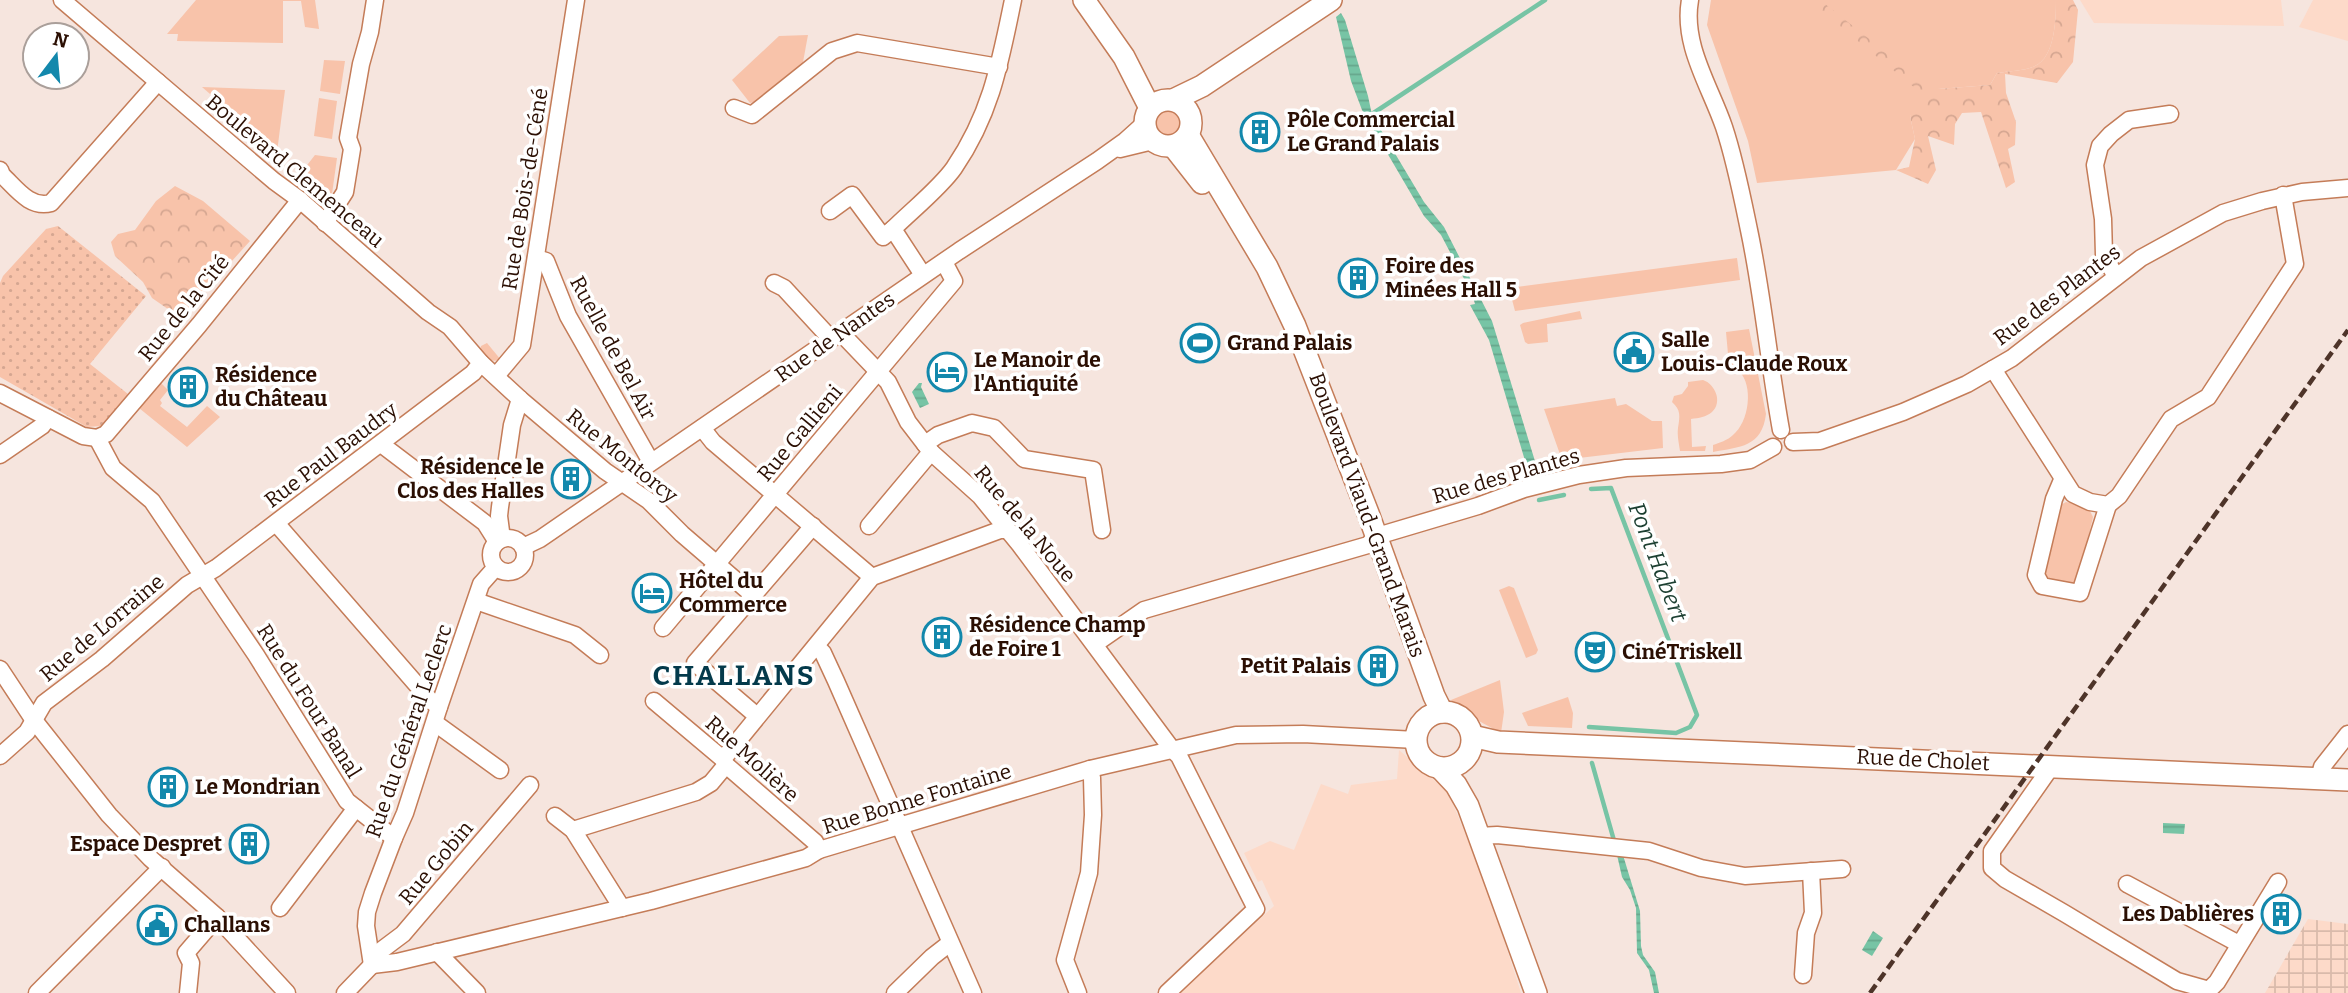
<svg xmlns="http://www.w3.org/2000/svg" width="2348" height="993" font-family="Bitter,serif">
<defs>
<pattern id="industrial-grid" width="8" height="8" patternUnits="userSpaceOnUse" patternTransform="scale(1.75)"><rect width="8" height="8" fill="#fddac9"/><path d="M0 4h8M4 0v8" fill="none" stroke="#d9baab"/></pattern>
<pattern id="forest-crowns" width="20" height="18" patternUnits="userSpaceOnUse" patternTransform="scale(1.75)"><rect width="20" height="18" fill="#f8c3aa"/><path d="M2 6a3 3 0 1 1 6 0M12 15a3 3 0 1 1 6 0" fill="none" stroke="#d5a691"/></pattern>
<pattern id="park-dots" width="8" height="8" patternUnits="userSpaceOnUse" patternTransform="scale(1.75)"><rect width="8" height="8" fill="#f8c3aa"/><path d="M2 2h.1M6 6h.1" fill="none" stroke="#d5a691" stroke-width="1.8" stroke-linecap="round"/></pattern>
<pattern id="water-rules" width="6" height="5" patternUnits="userSpaceOnUse" patternTransform="scale(1.75)"><rect width="6" height="5" fill="#77c4a5"/><path d="M0 2.5h6" fill="none" stroke="#67a78c"/></pattern>
</defs>
<rect width="100%" height="100%" fill="#f6e5de"/>
<g fill="#fddac9">
<polygon points="2080,0 2281,0 2284,26 2094,23"/>
<polygon points="2313,0 2348,0 2348,41 2299,27"/>
<polygon points="1399,750 1448,792 1486,884 1521,993 1180,993 1274,906 1262,880 1258,882 1244,853 1270,841 1294,850 1321,784 1348,794 1351,785 1397,779"/>
</g>
<polygon fill="url(#industrial-grid)" points="2308,919 2348,924 2348,993 2265,993"/>
<g fill="#f8c3aa">
<polygon points="196,0 315,0 319,29 305,27 301,1 283,1 283,43 177,41 178,34 167,34"/>
<path d="M 1711,0 L 2056,0 C 2056,19 2055,57 2035,66 C 2024,71 2009,71 1997,73 L 1990,85 L 1938,89 L 1910,116 L 1915,139 L 1896,170 L 1757,183 L 1748,141 L 1707,25 Z"/>
<polygon points="808,35 803,62 799,71 754,102 750,103 732,80 779,36"/>
<polygon points="324,60 345,61 340,94 320,91"/>
<polygon points="202,87 285,90 277,152"/>
<polygon points="319,98 337,101 332,139 314,136"/>
<circle cx="1169" cy="123" r="13"/>
<polygon points="315,155 337,158 332,194 318,196 297,178"/>
<polygon points="1737,258 1740,280 1515,311 1509,288"/>
<polygon points="1580,311 1582,319 1547,324 1548,342 1528,344 1525,342 1520,325 1523,323"/>
<path d="M 1749,329 L 1766,414 C 1762,447 1740,447 1713,452 L 1713,445 C 1719,443 1728,440 1733,435 C 1749,422 1754,386 1739,371 C 1736,368 1732,367 1729,365 L 1726,332 Z"/>
<path d="M 487,343 L 501,360 C 490,362 487,360 480,351 L 481,346 Z"/>
<path d="M 1703,380 C 1715,384 1723,402 1712,412 C 1706,417 1699,418 1691,419 L 1692,447 L 1706,446 L 1705,451 L 1680,451 C 1679,444 1677,435 1678,428 C 1680,416 1681,410 1672,402 L 1674,396 L 1682,394 L 1688,386 L 1688,382 Z"/>
<polygon points="161,383 168,390 160,400 162,403 160,406 187,427 207,406 220,417 187,447 139,408"/>
<polygon points="1615,398 1617,406 1626,404 1652,421 1662,421 1663,448 1562,460 1544,409"/>
<polygon points="2066,502 2088,507 2093,517 2078,581 2075,584 2048,582 2041,573 2059,506"/>
<polygon points="1509,586 1514,588 1538,650 1536,654 1526,658 1499,590"/>
<polygon points="1500,680 1504,712 1501,733 1477,720 1451,700"/>
<polygon points="1568,697 1573,713 1572,728 1528,726 1522,713"/>
</g>
<g fill="url(#forest-crowns)">
<path d="M 1808,0 L 1820,0 L 1925,83 L 1938,89 L 1990,85 L 1997,73 C 2009,71 2024,71 2035,66 C 2055,57 2056,19 2056,0 L 2073,0 L 2078,10 L 2073,62 L 2057,83 L 2005,74 L 2006,93 L 2016,122 L 2015,145 L 2008,149 L 2015,182 L 2006,188 L 1981,112 L 1962,113 L 1955,124 L 1954,145 L 1928,136 L 1936,170 L 1928,184 L 1896,170 L 1909,167 L 1915,139 L 1910,116 L 1921,93 Z"/>
<polygon points="175,186 203,201 250,241 194,303 178,316 152,298 143,282 115,256 111,242 118,234 135,230 156,201"/>
</g>
<polygon fill="url(#park-dots)" points="58,226 146,296 90,364 128,394 101,426 87,427 0,377 0,283 3,276 46,229"/>
<g fill="url(#water-rules)">
<polygon points="1341,13 1345,20 1368,96 1372,115 1424,202 1444,227 1492,321 1538,471 1534,476 1534,480 1529,482 1526,464 1489,340 1470,305 1475,304 1472,294 1441,235 1424,216 1362,110 1351,81 1336,17"/>
<polygon points="919,383 922,383 921,387 929,404 920,408 912,392"/>
<polygon points="2163,823 2185,824 2184,834 2163,833"/>
<polygon points="1617,855 1623,855 1640,911 1641,946 1643,955 1655,972 1659,993 1654,993 1649,970 1637,953 1636,908 1630,890 1622,877"/>
<polygon points="1873,931 1883,938 1872,956 1862,950"/>
</g>
<g fill="none" stroke-linecap="round" stroke-linejoin="round">
<g stroke="#77c4a5" stroke-width="4.5">
<polyline points="1369,116 1545,0"/>
<polyline points="1539,500 1564,495"/>
<polyline points="1589,727 1676,733 1690,727 1697,715 1611,488 1591,489"/>
<polyline points="1592,763 1615,844"/>
</g>
<defs>
<g id="minor">
<polyline points="62,0 274,181 300,200 428,312 450,327 481,363 520,399 605,471 649,501 682,534 754,596"/>
<path d="M 1690,0 C 1682,45 1710,86 1724,127 C 1735,160 1742,196 1749,230 C 1763,296 1769,364 1781,430"/>
<polyline points="734,108 752,115 832,51 857,43 999,67"/>
<polyline points="1120,149 1153,141"/>
<path d="M 0,170 L 2,175 C 16,188 30,209 51,203 L 158,82"/>
<polyline points="830,211 852,195 883,237 893,229"/>
<polyline points="325,223 345,192 352,149 348,138 361,64 370,32 375,0"/>
<polyline points="536,258 546,261 568,316 651,462"/>
<path d="M 923,275 L 893,229 C 911,211 940,188 954,168 C 991,114 1000,63 1013,0"/>
<polyline points="2116,277 2104,255 2103,219 2095,165 2100,146 2111,134 2129,120 2170,114"/>
<polyline points="774,283 784,288 831,339"/>
<polyline points="841,333 888,382 908,422 931,452 980,496 1020,545 1171,748 1179,756 1256,909 1167,993"/>
<polyline points="1993,369 2073,494 2090,502 2108,505 2119,496 2171,419 2208,397 2295,264 2283,195"/>
<polyline points="496,376 522,345 576,0"/>
<polyline points="0,393 83,436 97,438 106,434 199,325 300,200"/>
<polyline points="702,428 713,442 872,577"/>
<polyline points="97,438 113,468 152,501 256,655 347,801 394,838"/>
<polyline points="1793,442 1820,441 1903,412 1967,384 2012,358 2141,258 2223,213 2262,201 2302,192 2348,188"/>
<polyline points="381,444 485,523 497,542"/>
<polyline points="925,444 938,435 972,423 994,428 1024,459 1093,470 1102,530"/>
<polyline points="0,455 42,426 48,418"/>
<polyline points="2062,480 2054,499 2036,575 2042,586 2080,593 2108,505"/>
<polyline points="276,523 430,700 439,707"/>
<polyline points="869,526 931,452"/>
<circle cx="508" cy="555" r="17"/>
<polyline points="502,539 499,516 500,507 512,425 520,399"/>
<polyline points="523,547 540,539 959,251 1097,161 1125,141 1145,123"/>
<polyline points="476,601 575,635 600,655"/>
<polyline points="663,628 954,281 944,262"/>
<polyline points="1095,644 1144,610 1368,545 1376,537 1384,534 1478,506 1524,489 1579,475 1626,468 1721,464 1750,460 1773,447"/>
<polyline points="816,646 823,653 836,681 973,993"/>
<polyline points="0,669 33,719 109,815 150,858 217,917 287,993"/>
<polyline points="654,701 723,759 726,765 815,842 819,850"/>
<polyline points="757,716 695,663 813,526"/>
<polyline points="435,723 500,770"/>
<polyline points="0,756 27,732 44,703 102,659 187,585 216,568 473,373 481,363"/>
<polyline points="723,759 872,577 1000,530 1008,530"/>
<polyline points="2051,767 1992,851 1992,868 2005,879 2064,913 2177,981 2209,990 2217,982 2278,882"/>
<polyline points="2319,778 2322,767 2348,734"/>
<polyline points="555,816 573,830 622,908"/>
<polyline points="573,830 696,792 711,783 726,765"/>
<polyline points="1479,836 1497,835 1649,851 1701,868 1745,876 1842,869"/>
<polyline points="2127,884 2239,944"/>
<polyline points="280,908 356,808"/>
<polyline points="437,952 477,993"/>
<polyline points="372,965 397,962 651,901 806,858 819,850 869,835 1090,769 1236,735 1303,734 1416,740"/>
<polyline points="372,965 366,926 367,912 373,893 394,838 405,813 439,707 481,584 496,567"/>
<polyline points="1803,975 1806,933 1813,913 1811,871"/>
<polyline points="37,993 162,867"/>
<polyline points="188,993 191,963 186,953 217,917"/>
<polyline points="345,993 372,965 383,949 403,934 530,785"/>
<polyline points="895,993 932,957 950,943"/>
<polyline points="1078,993 1065,960 1089,873 1093,815 1092,778 1090,769"/>
</g>
<g id="major">
<polyline points="1084,0 1124,57 1150,108"/>
<circle cx="1168" cy="123" r="23"/>
<polyline points="1173,100 1202,86 1331,0"/>
<polyline points="1188,135 1267,267 1295,326 1368,513 1434,696 1442,712"/>
<polyline points="1173,146 1202,183"/>
<circle cx="1444" cy="740" r="28"/>
<polyline points="1472,736 1498,742 2348,780"/>
<polyline points="1440,768 1456,785 1468,806 1536,993"/>
</g>
</defs>
<use href="#minor" stroke="#c47c58" stroke-width="19"/>
<use href="#major" stroke="#c47c58" stroke-width="24"/>
<use href="#minor" stroke="#fff" stroke-width="16"/>
<use href="#major" stroke="#fff" stroke-width="21"/>
<polyline stroke="#4e3429" stroke-width="4.5" stroke-dasharray="10 5" stroke-linecap="butt" points="1870,993 2348,330"/>
</g>
<defs>
<symbol id="building-ring" viewBox="-11 -11 22 22"><circle r="9.5" fill="#fff" stroke="#1388ac" stroke-width="1.5"/><path d="M-4-6H4V6H1V3H-1V6H-4ZM-2.5-4.3h1.7v1.8h-1.7ZM.8-4.3h1.7v1.8H.8ZM-2.5-1h1.7V.8h-1.7ZM.8-1h1.7V.8H.8Z" fill="#1388ac"/></symbol>
<symbol id="stadium-ring" viewBox="-11 -11 22 22"><circle r="9.5" fill="#fff" stroke="#1388ac" stroke-width="1.5"/><path d="M0-5a6.5 5 0 1 0 0 10a6.5 5 0 1 0 0-10ZM-3.5-1.8h7v3.6h-7Z" fill="#1388ac"/></symbol>
<symbol id="civic-ring" viewBox="-11 -11 22 22"><circle r="9.5" fill="#fff" stroke="#1388ac" stroke-width="1.5"/><path d="M-.6-6.5H3V-4.5H.6V-3L4-1V1h2V6H-6V1h2V-1L-.6-3ZM-1.2 2.5V6h2.4V2.5Z" fill="#1388ac"/></symbol>
<symbol id="hotel-ring" viewBox="-11 -11 22 22"><circle r="9.5" fill="#fff" stroke="#1388ac" stroke-width="1.5"/><path d="M-6-4.5h1.5V1H6V5H4.5V3h-9V5H-6ZM-4 0a1.8 1.8 0 1 1 3.6 0ZM.5 0V-2.5h3Q6-2.5 6 0Z" fill="#1388ac"/></symbol>
<symbol id="theatre-ring" viewBox="-11 -11 22 22"><circle r="9.5" fill="#fff" stroke="#1388ac" stroke-width="1.5"/><path d="M-5-5.5Q0-4 5-5.5V0Q5 5 0 6Q-5 5-5 0ZM-3.3-2.5H-1v1.5H-3.3ZM1-2.5H3.3v1.5H1ZM-2.8 1Q0 5.5 2.8 1Z" fill="#1388ac"/></symbol>
</defs>
<g fill-rule="evenodd">
<use href="#building-ring" x="1238" y="110" width="44" height="44"/>
<use href="#building-ring" x="1336" y="256" width="44" height="44"/>
<use href="#stadium-ring" x="1178" y="321" width="44" height="44"/>
<use href="#civic-ring" x="1612" y="330" width="44" height="44"/>
<use href="#hotel-ring" x="925" y="350" width="44" height="44"/>
<use href="#building-ring" x="166" y="365" width="44" height="44"/>
<use href="#building-ring" x="549" y="457" width="44" height="44"/>
<use href="#hotel-ring" x="630" y="571" width="44" height="44"/>
<use href="#building-ring" x="920" y="615" width="44" height="44"/>
<use href="#theatre-ring" x="1573" y="630" width="44" height="44"/>
<use href="#building-ring" x="1356" y="644" width="44" height="44"/>
<use href="#building-ring" x="146" y="765" width="44" height="44"/>
<use href="#building-ring" x="227" y="822" width="44" height="44"/>
<use href="#building-ring" x="2259" y="892" width="44" height="44"/>
<use href="#civic-ring" x="135" y="903" width="44" height="44"/>
</g>
<g text-anchor="middle" stroke-width="7" stroke-linejoin="round" paint-order="stroke">
<g font-size="21" font-weight="bold" fill="#2b0f03" stroke="#fff" text-anchor="start">
<text x="1287" y="127">Pôle Commercial<tspan x="1287" dy="24">Le Grand Palais</tspan></text>
<text x="1385" y="273">Foire des<tspan x="1385" dy="24">Minées Hall 5</tspan></text>
<text x="1661" y="347">Salle<tspan x="1661" dy="24">Louis-Claude Roux</tspan></text>
<text x="1227" y="350">Grand Palais</text>
<text x="974" y="367">Le Manoir de<tspan x="974" dy="24">l'Antiquité</tspan></text>
<text x="215" y="382">Résidence<tspan x="215" dy="24">du Château</tspan></text>
<text x="544" y="474" text-anchor="end">Résidence le<tspan x="544" dy="24">Clos des Halles</tspan></text>
<text x="679" y="588">Hôtel du<tspan x="679" dy="24">Commerce</tspan></text>
<text x="969" y="632">Résidence Champ<tspan x="969" dy="24">de Foire 1</tspan></text>
<text x="1622" y="659">CinéTriskell</text>
<text x="1351" y="673" text-anchor="end">Petit Palais</text>
<text x="195" y="794">Le Mondrian</text>
<text x="222" y="851" text-anchor="end">Espace Despret</text>
<text x="2254" y="921" text-anchor="end">Les Dablières</text>
<text x="184" y="932">Challans</text>
</g>
<g font-size="21" fill="#2b0f03" stroke="#fff">
<text transform="translate(295 171) rotate(40)" y="7">Boulevard Clemenceau</text>
<text transform="translate(525 189) rotate(-81)" y="7">Rue de Bois-de-Céné</text>
<text transform="translate(2057 295) rotate(-37)" y="7">Rue des Plantes</text>
<text transform="translate(184 308) rotate(-51)" y="7">Rue de la Cité</text>
<text transform="translate(835 337) rotate(-35)" y="7">Rue de Nantes</text>
<text transform="translate(613 348) rotate(62)" y="7">Ruelle de Bel Air</text>
<text transform="translate(800 433) rotate(-50)" y="7">Rue Gallieni</text>
<text transform="translate(331 455) rotate(-37)" y="7">Rue Paul Baudry</text>
<text transform="translate(622 456) rotate(39)" y="7">Rue Montorcy</text>
<text transform="translate(1506 476) rotate(-16)" y="7">Rue des Plantes</text>
<text transform="translate(1367 515) rotate(70)" y="7">Boulevard Viaud-Grand Marais</text>
<text transform="translate(1025 524) rotate(50)" y="7">Rue de la Noue</text>
<text transform="translate(102 628) rotate(-40)" y="7">Rue de Lorraine</text>
<text transform="translate(309 701) rotate(58)" y="7">Rue du Four Banal</text>
<text transform="translate(409 731) rotate(-71)" y="7">Rue du Général Leclerc</text>
<text transform="translate(752 759) rotate(42)" y="7">Rue Molière</text>
<text transform="translate(1923 760) rotate(3)" y="7">Rue de Cholet</text>
<text transform="translate(917 799) rotate(-17)" y="7">Rue Bonne Fontaine</text>
<text transform="translate(436 863) rotate(-50)" y="7">Rue Gobin</text>
</g>
<g font-size="23" font-style="italic" fill="#1c3f31" stroke="#fff">
<text transform="translate(1658 562) rotate(69)" y="8">Pont Habert</text>
</g>
<g font-size="28" font-weight="bold" letter-spacing="2" fill="#043a4b" stroke="#fff">
<text x="734" y="685">CHALLANS</text>
</g>
</g>
<g transform="translate(56 56) rotate(16)"><circle r="33" fill="#ffffff" stroke="#aa9f9a" stroke-width="2"/>
<path d="M0-5L12 26L0 18L-12 26Z" fill="#1388ac"/>
<text y="-10" font-size="19" font-weight="bold" text-anchor="middle" fill="#2b0f03">N</text>
</g>
</svg>
